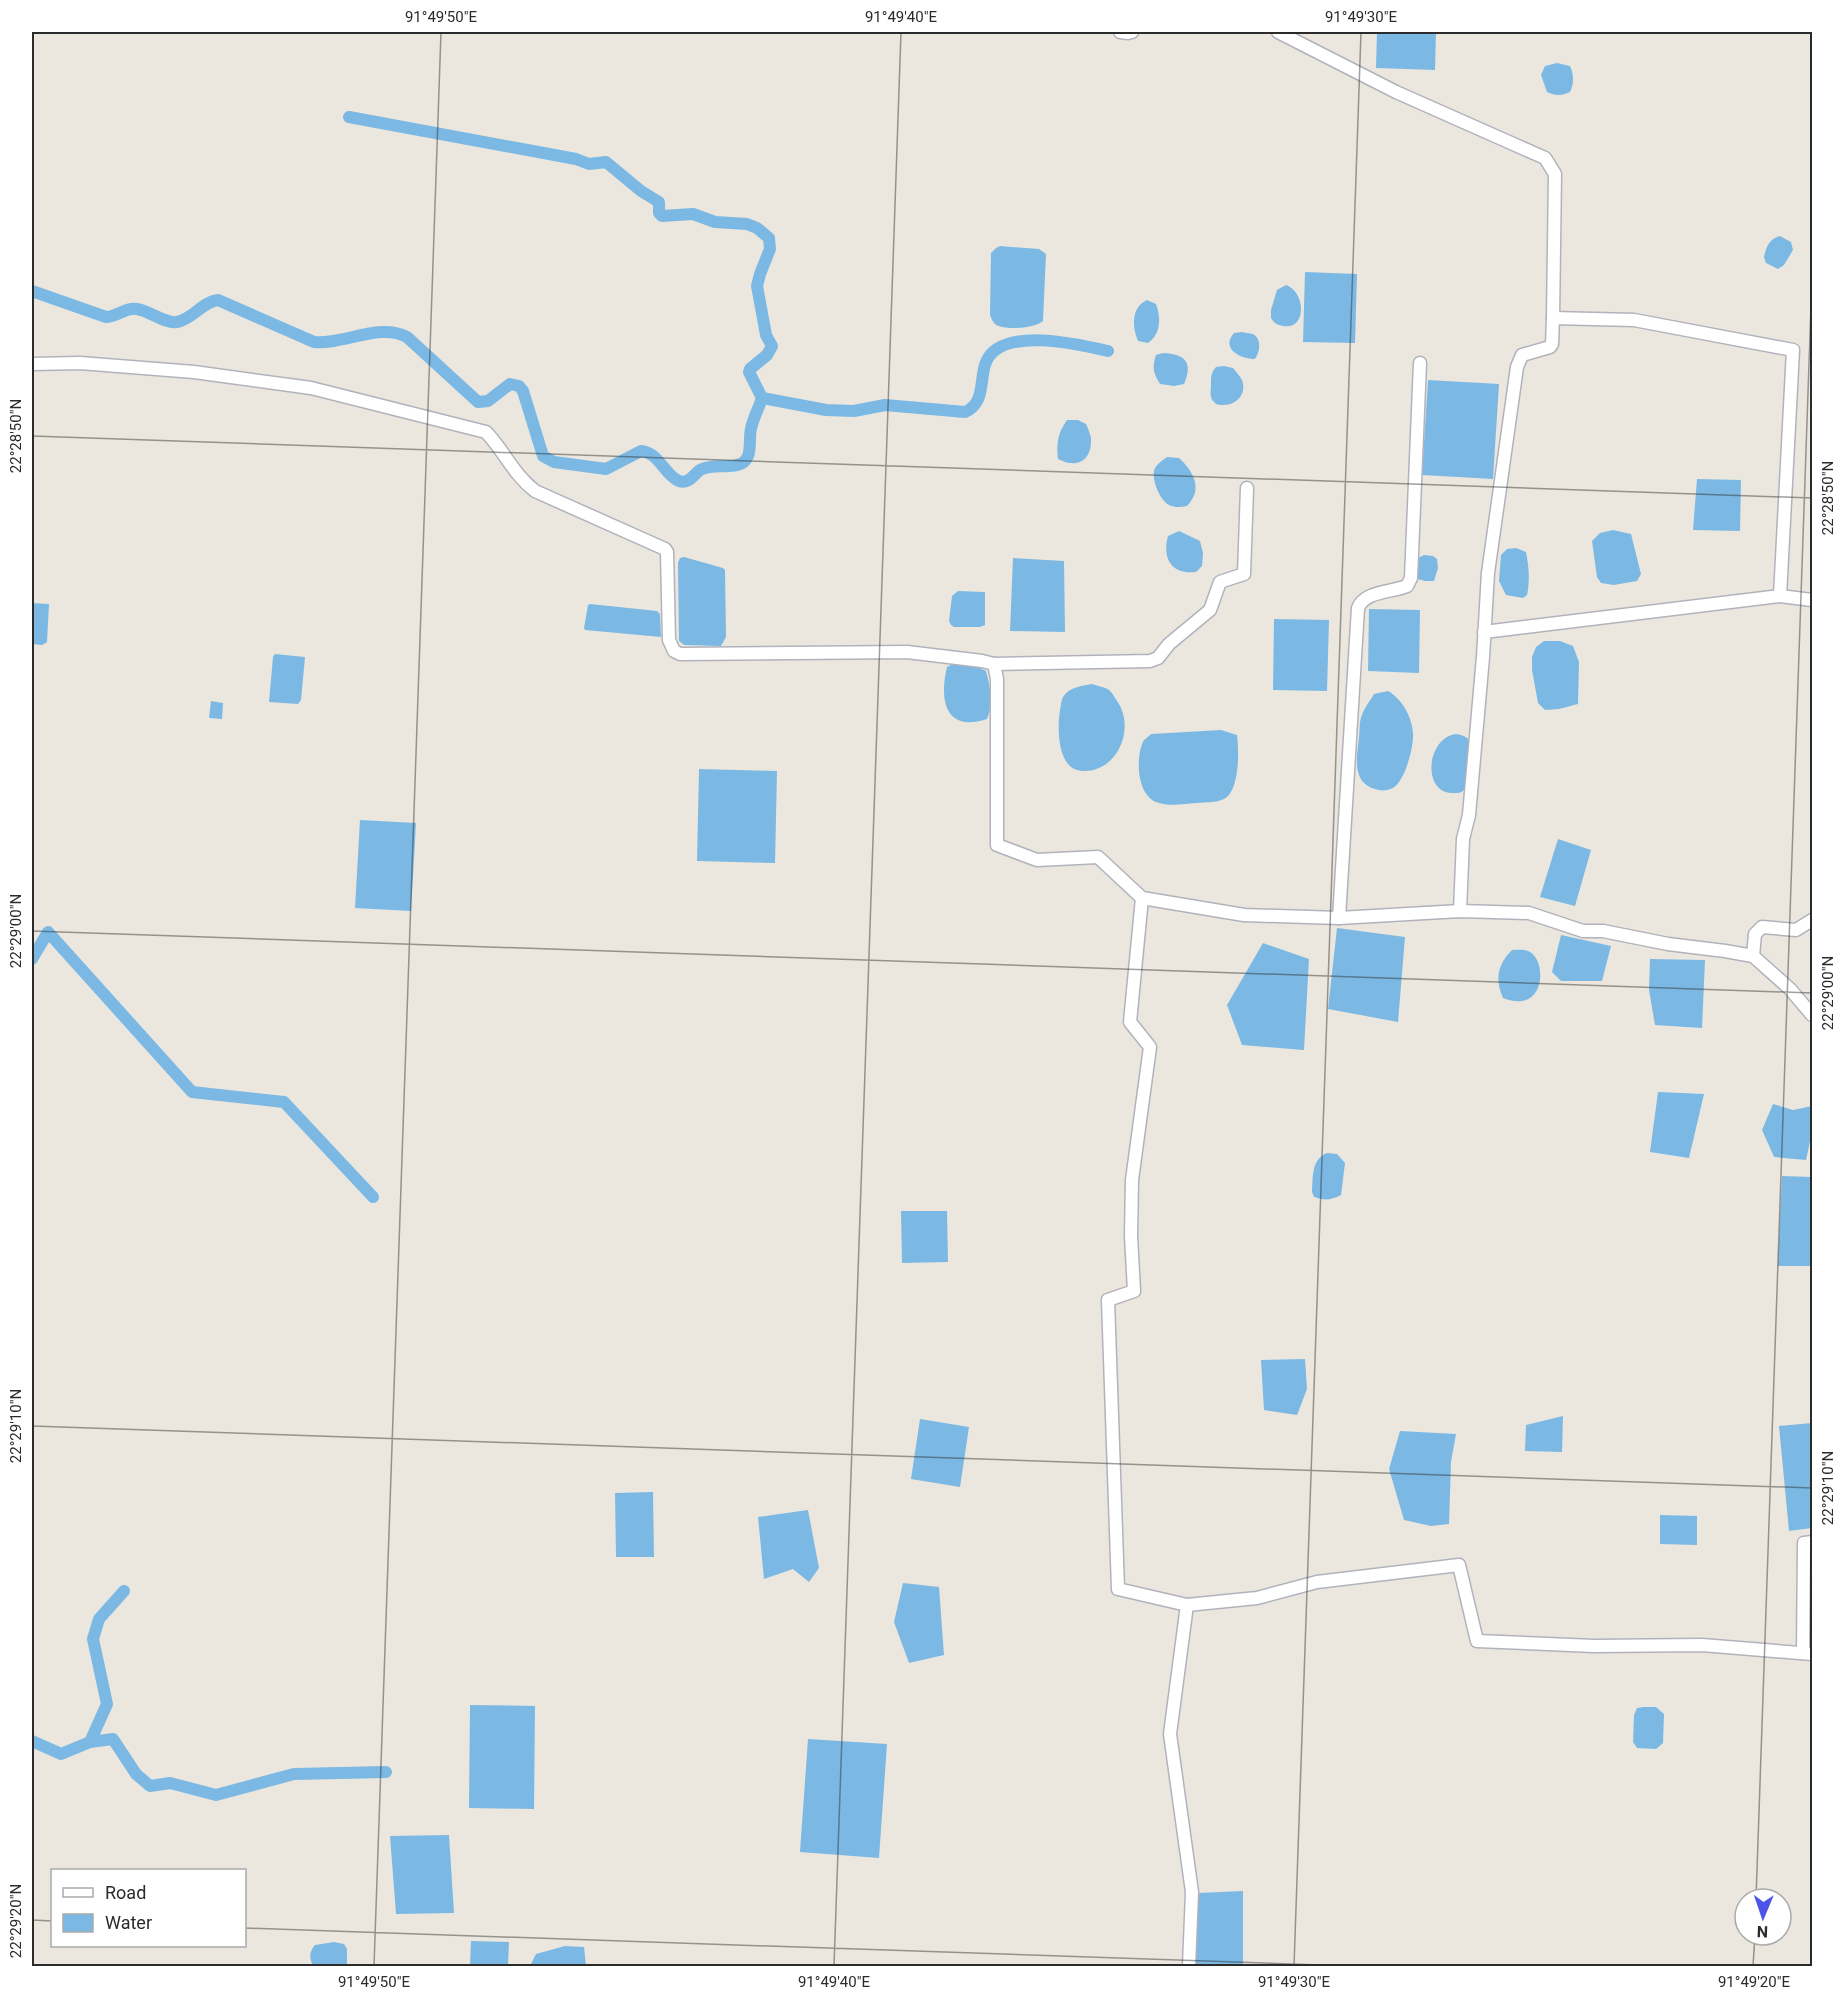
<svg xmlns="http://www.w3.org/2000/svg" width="1844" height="1998" font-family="Roboto,sans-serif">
<rect width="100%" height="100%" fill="#ebe7de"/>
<g fill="#7bb9e4">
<polygon points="1377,32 1436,32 1435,70 1376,68"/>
<path d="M 1557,63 L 1570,66 C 1574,75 1574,83 1570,92 C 1561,96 1556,96 1547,92 L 1541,75 L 1545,66 Z"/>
<path d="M 1780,236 L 1791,242 L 1793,250 L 1784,265 L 1778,269 L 1766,263 L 1764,257 C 1766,247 1769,239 1780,236 Z"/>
<path d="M 1000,246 L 1039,249 L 1046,254 L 1043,321 C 1036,328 1009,330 999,326 C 994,325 992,320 990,315 L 991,253 L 996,248 Z"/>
<polygon points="1305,272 1357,274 1355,343 1303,342"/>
<path d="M 1286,285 C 1305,291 1308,330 1283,326 C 1277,325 1274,323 1271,318 L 1271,310 L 1277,290 Z"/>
<path d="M 1147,300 L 1156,304 C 1161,318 1161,334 1148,343 L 1138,341 C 1132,327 1131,307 1147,300 Z"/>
<path d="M 1242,332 C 1245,333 1249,333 1253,334 C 1262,339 1260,352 1255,359 C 1241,359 1220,349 1234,333 Z"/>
<path d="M 1163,353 C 1186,354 1193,363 1184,384 L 1174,386 L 1160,384 C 1153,373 1152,367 1156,355 Z"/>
<path d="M 1224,366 L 1233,368 C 1236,372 1240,376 1242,380 C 1247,394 1237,405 1223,405 C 1219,405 1217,405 1214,402 C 1209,398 1211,390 1211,384 C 1211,376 1211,373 1216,367 Z"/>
<polygon points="1428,380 1499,384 1493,479 1422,475"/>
<path d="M 1067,420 L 1078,420 L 1086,424 C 1088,428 1090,434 1091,438 C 1092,461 1077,469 1058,459 C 1056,443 1058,433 1067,420 Z"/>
<path d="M 1167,457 L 1179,458 C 1193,471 1204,489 1187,506 C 1181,507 1175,508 1169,505 C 1160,500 1152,481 1154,471 C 1155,465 1162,461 1167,457 Z"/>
<polygon points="1697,479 1741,480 1740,531 1693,530"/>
<polygon points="1613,530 1631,534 1641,574 1637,581 1614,585 1601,583 1597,577 1592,541 1600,533"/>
<path d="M 1179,531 L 1200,541 L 1203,553 L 1202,566 L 1196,572 C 1171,575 1162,558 1168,536 Z"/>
<path d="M 1516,548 L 1526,552 C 1529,567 1530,581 1527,595 L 1523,598 L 1506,595 L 1499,581 L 1501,555 L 1507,549 Z"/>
<polygon points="1424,555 1433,556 1437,559 1438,568 1434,581 1425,581 1418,579 1416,573 1416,562 1418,558"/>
<polygon points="684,557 723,568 725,570 726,637 721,646 684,645 679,641 678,563 680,558"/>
<polygon points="1013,558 1064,561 1065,632 1010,631"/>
<polygon points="958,591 985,592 985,625 980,627 954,627 951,625 949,621 952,596"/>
<polygon points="32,603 49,604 47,642 42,645 32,644"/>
<polygon points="590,604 657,611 660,614 661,637 585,630 584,628 588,605"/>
<polygon points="1369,609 1420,610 1419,673 1368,671"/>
<polygon points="1274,619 1329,620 1327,691 1273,690"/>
<polygon points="1544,641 1560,641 1573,646 1579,662 1578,704 1559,709 1545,710 1538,703 1532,670 1532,657 1536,647"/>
<polygon points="275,654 305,657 301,700 298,704 269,702 273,657"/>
<path d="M 955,663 L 971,664 L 986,671 C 990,687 994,703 987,719 C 945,733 939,700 947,667 Z"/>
<path d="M 1092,684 C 1097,686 1105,687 1109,690 C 1112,692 1115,698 1117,701 C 1136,728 1118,772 1083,771 C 1057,771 1057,728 1060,710 C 1061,707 1061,700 1063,697 C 1069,687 1082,686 1092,684 Z"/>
<path d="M 1388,691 C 1402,699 1412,717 1413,733 C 1414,747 1405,781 1393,788 C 1387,791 1381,791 1375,789 C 1351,782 1357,756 1359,738 C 1360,730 1359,721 1362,715 C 1364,708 1370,701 1374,694 Z"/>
<polygon points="211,701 223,703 222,719 209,718"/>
<path d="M 1221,730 L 1237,735 C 1239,750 1240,791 1224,799 C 1215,803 1206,802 1197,803 C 1183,804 1169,807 1156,802 C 1137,794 1136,760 1142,744 C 1143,740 1148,737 1151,734 Z"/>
<path d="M 1456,734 C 1463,735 1468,737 1471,743 C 1470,754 1471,783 1464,790 C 1461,794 1455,793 1450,793 C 1422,790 1427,738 1456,734 Z"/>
<polygon points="699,769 777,771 775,863 697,861"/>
<polygon points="360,820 416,823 411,911 355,908"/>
<polygon points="1558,839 1591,850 1575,906 1540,897"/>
<polygon points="1337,928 1405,937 1398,1022 1328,1009"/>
<polygon points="1561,935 1611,946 1602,981 1561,981 1552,972"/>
<polygon points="1263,943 1309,959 1304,1050 1242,1045 1227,1005"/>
<path d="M 1512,950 C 1518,950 1525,949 1530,952 C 1547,961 1546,1015 1503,998 C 1495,980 1497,965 1512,950 Z"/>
<polygon points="1650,959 1705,960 1702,1028 1655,1025 1649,990"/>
<polygon points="1658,1092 1704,1094 1689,1158 1650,1152"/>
<polygon points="1773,1104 1793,1110 1812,1106 1812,1132 1806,1160 1774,1157 1762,1130"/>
<path d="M 1327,1153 L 1337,1154 L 1345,1163 L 1341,1195 C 1331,1200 1325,1201 1314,1197 L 1312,1192 C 1313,1178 1311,1159 1327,1153 Z"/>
<polygon points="1782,1176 1812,1177 1812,1266 1778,1266"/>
<polygon points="901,1211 947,1211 948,1262 902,1263"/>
<polygon points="1305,1359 1307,1389 1297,1415 1264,1410 1261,1360"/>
<polygon points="1563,1416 1562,1452 1525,1451 1526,1425"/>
<polygon points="920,1419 969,1427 960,1487 911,1479"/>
<polygon points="1812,1423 1812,1528 1789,1531 1779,1426"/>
<polygon points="1400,1431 1456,1434 1451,1462 1449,1524 1431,1526 1404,1520 1389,1469"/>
<polygon points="653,1492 654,1557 616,1557 615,1493"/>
<polygon points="808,1510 819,1568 809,1582 793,1569 764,1579 758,1517"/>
<polygon points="1660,1515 1697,1516 1697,1545 1660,1544"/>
<polygon points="903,1583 939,1587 944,1655 909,1663 894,1622"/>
<polygon points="470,1705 535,1706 534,1809 469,1808"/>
<polygon points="1644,1707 1656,1707 1664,1714 1663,1743 1656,1749 1637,1748 1633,1742 1634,1715 1637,1708"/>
<polygon points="808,1739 887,1744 879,1858 800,1852"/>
<polygon points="449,1835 454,1913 396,1914 390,1836"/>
<polygon points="1243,1891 1243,1966 1195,1966 1198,1893"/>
<polygon points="471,1941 509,1942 508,1966 470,1966"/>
<path d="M 334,1942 L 344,1944 L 347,1949 L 347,1966 L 313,1966 C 309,1958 309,1952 315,1945 Z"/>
<polygon points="565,1946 584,1947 586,1966 530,1966 536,1954"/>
</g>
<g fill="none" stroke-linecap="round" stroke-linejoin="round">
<g stroke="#7bb9e4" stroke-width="12">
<polyline points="349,117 576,159 589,164 606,162 641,191 659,202 659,213 662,216 693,214 715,222 747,224 757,228 769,238 770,249 760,274 757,286 766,335 772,346 767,355 750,369 749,372 762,398"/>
<path d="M 32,291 L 106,317 C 117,317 126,307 137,309 C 150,311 165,324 177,322 C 193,319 202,302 218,300 L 314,342 C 345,345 379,322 407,337 L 478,402 L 488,401 L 510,384 L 519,386 L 523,391 L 543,456 L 554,462 L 606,469 L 641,451 C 659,453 663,472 677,480 C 688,486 693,475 700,470 C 711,464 726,468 737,465 C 742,464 746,461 748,456 C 751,449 749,437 751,429 C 753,418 759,408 762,398 L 826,410 L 854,411 L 885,405 L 965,412 C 986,403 979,379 986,362 C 1001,326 1078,344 1108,351"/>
<polyline points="32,959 48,932 192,1092 284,1102 373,1197"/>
<polyline points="32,1741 61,1754 90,1742 113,1739 136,1774 150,1786 170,1783 216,1795 294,1774 386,1772"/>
<polyline points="90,1742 107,1704 93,1639 99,1619 124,1591"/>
</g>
<defs>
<g id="street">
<polyline points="1120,32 1128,33 1132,32"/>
<polyline points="1278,32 1396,92 1545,158 1555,174 1553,318"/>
<path d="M 32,364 L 80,363 L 194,372 L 311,388 L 486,432 C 504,451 514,475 535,491 L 665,549 L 667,552 L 669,640 L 674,651 L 680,654 L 907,652 L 982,661 L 994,664 L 997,679 L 997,845 L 1037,860 L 1098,857 L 1142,898 L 1130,1022 L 1150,1047 L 1132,1180 L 1131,1236 L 1134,1291 L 1108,1300 L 1118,1589 L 1187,1605 L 1170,1734 L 1192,1892 L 1189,1966"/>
<polyline points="1484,632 1780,596 1812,600"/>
<polyline points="994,664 1150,661 1158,658 1169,644 1210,610 1220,582 1244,574 1247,488"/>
<polyline points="1142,898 1244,915 1339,918 1460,911 1529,913 1583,931 1603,931 1668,944 1725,951 1753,956 1790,989 1812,1015"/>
<polyline points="1460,911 1463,839 1469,815 1483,657 1488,573 1517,367 1522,355 1550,347 1552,344 1553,318 1634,320 1793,350 1780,596"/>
<path d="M 1339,918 L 1358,608 C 1364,591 1393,592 1407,586 L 1411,578 L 1420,363"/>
<polyline points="1753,956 1755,934 1762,927 1796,930 1812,920"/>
<polyline points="1187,1605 1257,1598 1317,1582 1459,1565 1477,1641 1594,1646 1702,1645 1812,1654"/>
<polyline points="1803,1653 1804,1543 1812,1542"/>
</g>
</defs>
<use href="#street" stroke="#b2b2bd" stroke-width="15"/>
<use href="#street" stroke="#fff" stroke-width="12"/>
</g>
<path fill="none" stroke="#2b2b2b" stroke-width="1.5" stroke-opacity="0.45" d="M 32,436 L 1812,498M 32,931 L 1812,993M 32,1426 L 1812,1488M 1756,1899 L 1812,277M 32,1920 L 52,1921M 244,1928 L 1349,1966M 374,1966 L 441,32M 834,1966 L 901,32M 1294,1966 L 1361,32M 1753,1966 L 1755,1935"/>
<rect width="1844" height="1998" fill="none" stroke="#ffffff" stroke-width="66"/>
<rect x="51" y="1869" width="195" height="78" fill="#ffffff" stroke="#aaaaaa" stroke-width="1.5"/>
<rect x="63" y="1888" width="30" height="9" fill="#ffffff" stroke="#aaaaaa" stroke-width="1.5"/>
<text x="105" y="1899" font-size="18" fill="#2b2b2b">Road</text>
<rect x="63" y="1914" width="30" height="18" fill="#7bb9e4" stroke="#aaaaaa" stroke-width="1.5"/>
<text x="105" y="1929" font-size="18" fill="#2b2b2b">Water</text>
<g transform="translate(1763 1917) rotate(182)"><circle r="28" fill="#ffffff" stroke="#aaaaaa" stroke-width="1.5"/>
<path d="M0-4.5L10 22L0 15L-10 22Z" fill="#4d54ea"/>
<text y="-9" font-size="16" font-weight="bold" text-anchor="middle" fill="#2b2b2b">N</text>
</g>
<rect x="33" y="33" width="1778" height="1932" fill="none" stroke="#2b2b2b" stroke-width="2"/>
<g font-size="15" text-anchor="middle" fill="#2b2b2b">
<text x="441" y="22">91°49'50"E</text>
<text x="901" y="22">91°49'40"E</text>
<text x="1361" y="22">91°49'30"E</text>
<text transform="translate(16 436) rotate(-90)" y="5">22°28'50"N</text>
<text transform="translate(1828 498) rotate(-90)" y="5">22°28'50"N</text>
<text transform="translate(16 931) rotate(-90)" y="5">22°29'00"N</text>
<text transform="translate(1828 993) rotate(-90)" y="5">22°29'00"N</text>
<text transform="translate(16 1426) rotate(-90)" y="5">22°29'10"N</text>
<text transform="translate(1828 1488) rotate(-90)" y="5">22°29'10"N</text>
<text transform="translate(16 1921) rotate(-90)" y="5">22°29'20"N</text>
<text x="374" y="1987">91°49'50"E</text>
<text x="834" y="1987">91°49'40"E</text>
<text x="1294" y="1987">91°49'30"E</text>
<text x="1754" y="1987">91°49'20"E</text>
</g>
</svg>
